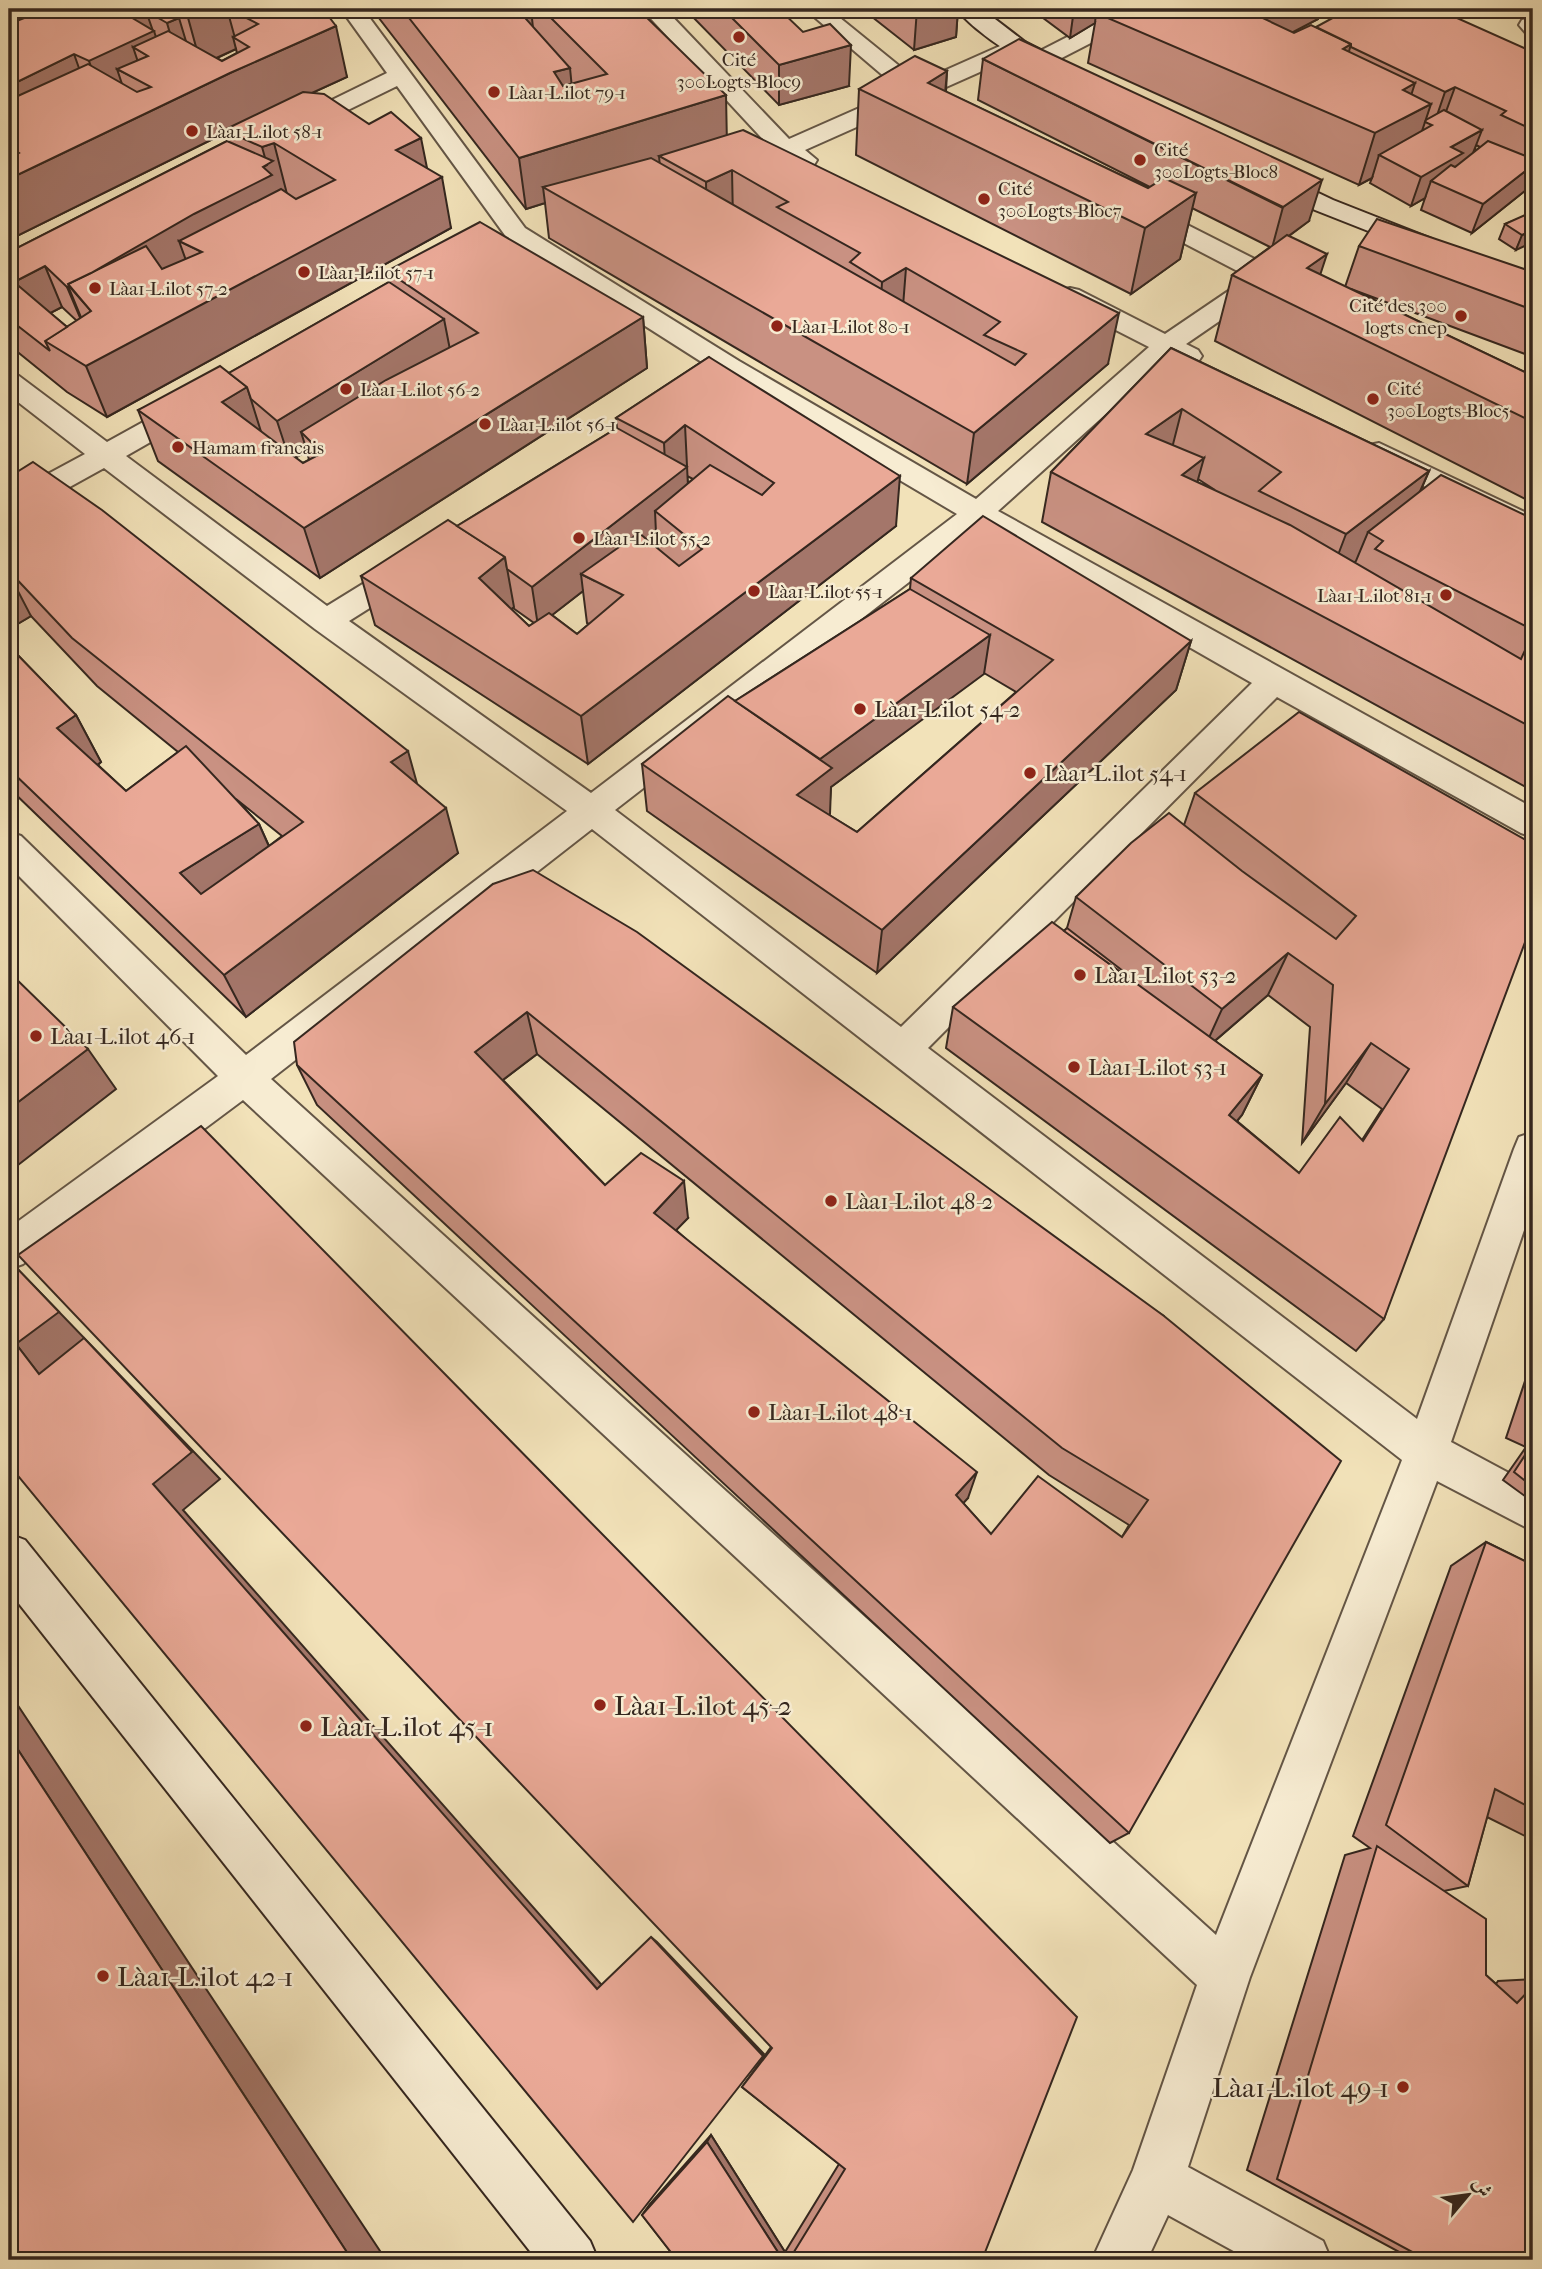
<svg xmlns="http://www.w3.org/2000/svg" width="1542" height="2269" font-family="'IM FELL French Canon',Amiri,serif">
<rect width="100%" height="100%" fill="#f2e2b9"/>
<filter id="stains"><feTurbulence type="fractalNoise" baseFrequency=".00286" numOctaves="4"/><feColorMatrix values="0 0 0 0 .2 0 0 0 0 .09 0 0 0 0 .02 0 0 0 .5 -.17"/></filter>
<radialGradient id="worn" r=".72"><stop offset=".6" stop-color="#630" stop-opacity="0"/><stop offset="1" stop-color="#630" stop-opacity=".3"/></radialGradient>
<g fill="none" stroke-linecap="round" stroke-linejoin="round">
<defs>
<g id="street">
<path d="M 341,9 L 363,9 L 525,228 L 739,361 L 976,499 L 1149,347 L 1061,302 L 1057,296 L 1061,290 L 1070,288 L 1079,290 L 1165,334 L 1249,277 L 1130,215 L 1126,210 L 1130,205 L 1139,202 L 1148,205 L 1294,279 L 1298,285 L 1294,291 L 1285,293 L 1269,287 L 1186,344 L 1198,350 L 1202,356 L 1198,362 L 1188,364 L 1169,357 L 998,511 L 1533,808 L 1533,837 L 1521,833 L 1277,697 L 928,1048 L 1417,1419 L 1514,1149 L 1519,1137 L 1533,1132 L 1533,1204 L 1451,1442 L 1533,1486 L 1533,1531 L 1437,1481 L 1250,1977 L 1188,2167 L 1323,2241 L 1331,2260 L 1250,2260 L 1168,2215 L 1147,2260 L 1092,2260 L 1133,2170 L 1197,1985 L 243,1100 L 23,1264 L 9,1269 L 9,1228 L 218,1076 L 9,866 L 9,832 L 21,836 L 246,1055 L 567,811 L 315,629 L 104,468 L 19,515 L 9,518 L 9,495 L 85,454 L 9,395 L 9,373 L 19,376 L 107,442 L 183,400 L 193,397 L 203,400 L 207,406 L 203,412 L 126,456 L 327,606 L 400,561 L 411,558 L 422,561 L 426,568 L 422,575 L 349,621 L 591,793 L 957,514 L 719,373 L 507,238 L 397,86 L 301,133 L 293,135 L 285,133 L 281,128 L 285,123 L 387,73 ZM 980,527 L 1252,683 L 901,1027 L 615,810 ZM 592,829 L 1402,1460 L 1216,1935 L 271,1079 Z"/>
<path d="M 642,9 L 665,9 L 789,139 L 900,90 L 805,9 L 829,9 L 919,82 L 1009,42 L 1025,42 L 1028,47 L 1025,52 L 935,92 L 943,100 L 939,105 L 931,107 L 915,101 L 805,150 L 817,160 L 814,165 C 798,169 793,158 781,159 C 762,161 746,176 726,171 L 723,166 L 726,161 L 770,147 Z"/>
<polygon points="1122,9 1150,9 1147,14 1050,64 1034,64 1030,59 1034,54"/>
<polygon points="1530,18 1533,19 1533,34 1525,32 1519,25 1522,20"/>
<polygon points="1379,443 1533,516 1533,538 1522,535 1369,459 1365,452 1369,445"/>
</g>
<g id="secondary">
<path d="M 957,9 L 982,9 L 1025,42 L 1066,63 L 1070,68 L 1066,73 C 1042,79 971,30 957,9 Z"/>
<polygon points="1270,170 1333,200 1432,239 1436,244 1432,249 1423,252 1414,249 1315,210 1261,182 1258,177 1261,172"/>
<polygon points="9,1534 25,1540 590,2241 598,2260 537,2260 9,1591"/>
</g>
</defs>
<use href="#street" stroke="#645646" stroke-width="4"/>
<use href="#secondary" stroke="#35271f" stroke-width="4"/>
<use href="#street" fill="#f7ecd2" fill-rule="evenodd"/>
<use href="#secondary" fill="#f7ecd2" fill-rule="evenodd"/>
</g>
<g fill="#c99182" stroke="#35271f" stroke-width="2" fill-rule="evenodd">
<path d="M 9,9 L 323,9 L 347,77 L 312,93 L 427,168 L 451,228 L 107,417 L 67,392 L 9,345 L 9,252 L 227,141 L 225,133 L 9,240 ZM 236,49 L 237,53 L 222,61 L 217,58 ZM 62,307 L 77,321 L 67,327 L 50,313 Z"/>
<polygon points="372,9 499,9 501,11 501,9 638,9 727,135 1108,364 967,484 549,238 545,203 526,209"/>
<polygon points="685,9 779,9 849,86 779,105"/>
<polygon points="862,9 958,9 956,37 914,50"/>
<path d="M 1031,9 L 1321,9 L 1318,19 L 1292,32 L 1294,33 L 1316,27 L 1533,52 L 1533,174 L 1526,190 L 1472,233 L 1421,210 L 1425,198 L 1411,206 L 1370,183 L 1372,178 L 1359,185 L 1088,63 L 1095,23 L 1070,38 ZM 1476,145 L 1480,147 L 1474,152 Z"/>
<polygon points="983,59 1309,221 1289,236 1320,275 1345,287 1359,246 1533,272 1533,357 1351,289 1533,376 1533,503 1215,341 1232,275 1270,247 1192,208 1180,259 1131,294 856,155 859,89 947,71 946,92 1148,188 1150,187 978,100"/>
<polygon points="1533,213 1516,250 1499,239 1505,224"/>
<path d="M 387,271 L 643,317 L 647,368 L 320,578 L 158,461 L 138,410 L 229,373 L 389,282 ZM 307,451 L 309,460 L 303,463 L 295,458 Z"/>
<path d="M 1171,348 L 1429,471 L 1420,492 L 1533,519 L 1533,791 L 1042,522 L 1051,472 ZM 1198,479 L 1215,490 L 1197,482 Z"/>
<path d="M 709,357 L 896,526 L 588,764 L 375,625 L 361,576 L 457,526 L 617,428 L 616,418 ZM 687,476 L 693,479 L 688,483 ZM 656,533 L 658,548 L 647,540 ZM 583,591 L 587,623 L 589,624 L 577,634 L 552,615 ZM 513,608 L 534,623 L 529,626 L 511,609 Z"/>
<path d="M 9,477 L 417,784 L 458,853 L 246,1017 L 9,788 L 9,646 L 76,715 L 101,762 L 98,765 L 126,791 L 178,752 L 97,686 L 31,616 L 9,629 ZM 236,799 L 282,836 L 269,846 L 259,824 Z"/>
<path d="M 911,578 L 1191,641 L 1176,690 L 877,973 L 647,811 L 642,764 L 735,701 L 910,589 ZM 984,673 L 1016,692 L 857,832 L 829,815 L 831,787 Z"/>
<path d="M 1195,793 L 1533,844 L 1384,1319 L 1356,1351 L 946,1048 L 953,1007 L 1064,931 L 1067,928 L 1076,897 L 1184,825 ZM 1268,995 L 1310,1027 L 1302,1143 L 1346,1083 L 1382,1109 L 1362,1140 L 1299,1173 L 1237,1121 L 1242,1115 L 1262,1075 L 1215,1041 Z"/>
<path d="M 493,884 L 1164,1316 L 1129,1833 L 1110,1843 L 317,1105 L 297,1065 ZM 537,1054 L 1049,1475 L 1129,1525 L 1122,1537 L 991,1534 L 963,1503 L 968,1498 L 676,1230 L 688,1218 L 605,1185 L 503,1080 Z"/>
<polygon points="1533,1357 1533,1502 1503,1480 1526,1447 1506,1438"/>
<polygon points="1486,1542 1533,1565 1533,1840 1487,1817 1468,1886 1444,1891 1486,1975 1496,1984 1498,1981 1533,1979 1533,2260 1414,2260 1247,2170 1345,1855 1370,1848 1353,1836 1451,1566"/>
<polygon points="1533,1908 1533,1953 1526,1949"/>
<polygon points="771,2047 982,2260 677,2260 642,2215 650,2204 711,2135 785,2252 839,2164 742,2087"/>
</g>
<g fill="#a4766a" stroke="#35271f" stroke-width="2">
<polygon points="9,9 103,9 9,44"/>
<polygon points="199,9 227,9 235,38 233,37 236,49 201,65 187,14"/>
<polygon points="510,9 531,9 535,47 515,52"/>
<polygon points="917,9 958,9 956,37 914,50"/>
<polygon points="1074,9 1118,9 1096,13 1095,23 1070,38"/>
<polygon points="1253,9 1321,9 1318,19 1236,62 1248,11"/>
<polygon points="146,11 153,31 154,31 170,81 148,56 133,47 145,83 117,69 128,102 107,112 89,61 134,19"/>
<polygon points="179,18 194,68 182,74 167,23"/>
<polygon points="336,26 347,77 244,124 224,130 225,133 9,240 9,179 230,73"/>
<polygon points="1351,44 1337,95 1343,49"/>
<polygon points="851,45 849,86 779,105 779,65"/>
<polygon points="74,54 92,105 9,146 9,86"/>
<polygon points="570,68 575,119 554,72"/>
<polygon points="947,71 942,129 928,83"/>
<polygon points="1415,83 1404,118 1431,104 1414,155 1379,155 1372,178 1359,185 1375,133 1403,90"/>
<polygon points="1455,87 1440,128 1431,133 1445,92"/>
<polygon points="726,95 727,146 659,156 660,167 543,187 545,203 526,209 519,158"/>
<polygon points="1482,130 1471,158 1431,181 1425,198 1411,206 1421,177 1451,147"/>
<polygon points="421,138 430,183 442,177 451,228 107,417 86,366 396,150"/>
<polygon points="274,143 287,194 202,252 179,241 188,266 91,311 69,286 267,165 262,147"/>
<polygon points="1533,165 1533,174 1526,190 1472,233 1483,204"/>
<polygon points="732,170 733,221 707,234 706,182"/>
<polygon points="1322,180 1309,221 1272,248 1283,207"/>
<polygon points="1196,193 1180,259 1131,294 1145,228"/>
<polygon points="1533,230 1533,242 1516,250 1522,235"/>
<polygon points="1327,254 1308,312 1307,268"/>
<polygon points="45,266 62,307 31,323 14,282"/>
<polygon points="906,268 902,319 879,333 882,282"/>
<polygon points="68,286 85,327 84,327 67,287"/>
<polygon points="1119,313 1108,364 967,484 974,433"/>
<polygon points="643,317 647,368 320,578 304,528"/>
<polygon points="444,319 452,360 301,432 307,451 290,461 277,421"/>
<polygon points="247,387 263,438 222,402"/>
<polygon points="1182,409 1169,460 1146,434"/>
<polygon points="685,425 689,507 655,511 656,533 595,581 581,574 583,591 538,626 532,587 666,483 664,443"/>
<polygon points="1204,458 1190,508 1182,475"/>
<polygon points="1429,471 1407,521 1368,532 1356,561 1327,584 1346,534"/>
<polygon points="900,476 896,526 588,764 581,716"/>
<polygon points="505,557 514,607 489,627 479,578"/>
<polygon points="9,574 31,616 9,629"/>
<polygon points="990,635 984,674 831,787 830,814 796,841 797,795 813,764"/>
<polygon points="1191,641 1176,690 877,973 882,930"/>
<polygon points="76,715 101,762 83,776 57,728"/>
<polygon points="408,751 421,798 391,762"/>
<polygon points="446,808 458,853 246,1017 224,975"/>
<polygon points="259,824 279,869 203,918 180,873"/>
<polygon points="1288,953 1268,995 1203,1051 1222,1009"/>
<polygon points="527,1012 537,1054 487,1092 475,1052"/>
<polygon points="1371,1043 1346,1083 1302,1143 1325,1104"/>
<polygon points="88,1049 116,1089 9,1172 9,1109"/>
<polygon points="1262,1075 1242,1115 1210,1153 1229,1115"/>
<polygon points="684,1181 688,1218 659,1248 654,1213"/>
<polygon points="9,1260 220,1479 183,1510 607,1991 597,1989 39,1374 16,1344"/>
<polygon points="977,1472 968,1498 947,1521 956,1495"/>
<polygon points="9,1692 386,2260 352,2260 9,1736"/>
<polygon points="651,1937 657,1942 764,2054 763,2056"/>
<polygon points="711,2135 785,2252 786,2260 783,2260 707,2142"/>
</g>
<g fill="#eaa997" stroke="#35271f" stroke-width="2" fill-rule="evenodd">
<polygon points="47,9 164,9 179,18 167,23 146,11 134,19 154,31 89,61 74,54 9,86 9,24"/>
<polygon points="177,9 199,9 187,14"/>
<polygon points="229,9 323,9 336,26 230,73 9,179 9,159 19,153 9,146 9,100 88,64 137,92 151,87 117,69 148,56 133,47 168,31 222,61 249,47 233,37 258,24"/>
<polygon points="402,9 499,9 504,15 519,11 570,68 554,72 563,86 607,74 542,9 638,9 726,95 519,158"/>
<polygon points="723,9 779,9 803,32 830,24 851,45 779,65"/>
<polygon points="1104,9 1253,9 1248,11 1294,33 1311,25 1351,44 1343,49 1415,83 1403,90 1431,104 1375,133 1096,13"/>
<polygon points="1349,9 1437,9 1533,52 1533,130 1501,115 1506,111 1455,87 1445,92 1351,47 1351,44 1316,27"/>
<polygon points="1019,39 1322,180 1283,207 983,59"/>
<polygon points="915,56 947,71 928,83 1148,188 1164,178 1196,193 1145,228 859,89"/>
<polygon points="303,92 324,94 369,124 391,112 421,138 396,150 442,177 86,366 45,341 91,311 68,284 146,246 162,269 202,252 179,241 281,189 296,199 335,180 274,143 262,147 224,130"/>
<polygon points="1444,110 1482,130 1451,147 1463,153 1421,177 1379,155 1432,125 1425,122 1426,120"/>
<polygon points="743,130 1119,313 974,433 543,187 651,158 1015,365 1026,354 984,335 1000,322 906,268 882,282 850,262 860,253 777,207 788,202 732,170 706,182 659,156"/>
<polygon points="227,141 273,161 263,167 272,175 194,214 91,273 68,284 69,286 67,287 45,266 14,282 67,327 45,341 50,351 9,319 9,252"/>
<polygon points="1488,141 1533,159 1533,165 1483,204 1431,181 1451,165 1455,167"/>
<polygon points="1532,212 1533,230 1522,235 1505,224"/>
<polygon points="1377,219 1533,272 1533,310 1359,246"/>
<polygon points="480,222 643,317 304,528 138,410 220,366 247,387 222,402 303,463 322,453 301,432 386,380 478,333 387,271"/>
<polygon points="1287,235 1327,254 1307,268 1533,376 1533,422 1232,275"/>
<polygon points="389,282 444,319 277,421 251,399 247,387 229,373"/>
<polygon points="1171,348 1429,471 1346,534 1259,491 1281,472 1182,409 1146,434 1204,458 1182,475 1290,525 1521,659 1533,633 1533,728 1051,472"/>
<polygon points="709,357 900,476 581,716 361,576 448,520 505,557 479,578 529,626 549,613 577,634 623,595 581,574 639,533 679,566 702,549 655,511 710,465 762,495 774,483 685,425 664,443 616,418"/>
<polygon points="617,428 687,467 532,587 507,569 505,557 457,526"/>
<polygon points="33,462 102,510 408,751 391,762 446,808 224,975 9,769 9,646 76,715 57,728 126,791 186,746 259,824 180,873 201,894 303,822 72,638 9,571 9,477"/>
<polygon points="1441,475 1533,519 1533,630 1375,549 1383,541 1368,532"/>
<polygon points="983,516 1191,641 882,930 642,764 728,696 832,768 797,795 857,832 1053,660 911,578"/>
<polygon points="910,589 990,635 820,759 735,701"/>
<polygon points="1299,712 1533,844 1533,921 1384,1319 953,1007 1052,922 1262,1075 1229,1115 1299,1173 1340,1117 1363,1141 1409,1069 1371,1043 1325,1104 1333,985 1288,953 1222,1009 1076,897 1131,843 1169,813 1242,871 1336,939 1356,916 1195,793"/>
<path d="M 533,870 L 637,932 L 1164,1316 L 1341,1461 L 1129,1833 L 297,1065 L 294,1042 L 493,884 ZM 527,1012 L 1062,1448 L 1148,1500 L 1122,1537 L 1038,1476 L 991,1534 L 956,1495 L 977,1472 L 654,1213 L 684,1181 L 641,1153 L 605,1185 L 475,1052 Z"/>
<polygon points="1067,928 1123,971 1122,973 1064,931"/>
<polygon points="9,972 88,1049 9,1109"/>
<polygon points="201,1126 1077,2017 982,2260 789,2260 845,2169 742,2087 772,2048 18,1255"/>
<polygon points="9,1260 59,1312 16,1344 39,1374 84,1338 192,1452 153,1484 597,1989 651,1937 763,2056 633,2222 9,1465"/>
<polygon points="1533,1443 1533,1487 1514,1472"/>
<polygon points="1486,1542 1533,1565 1533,1809 1495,1789 1468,1886 1386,1825"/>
<polygon points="9,1736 352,2260 9,2260"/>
<polygon points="1377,1846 1486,1919 1486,1975 1517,2003 1533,1986 1533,2260 1427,2260 1277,2179"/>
<polygon points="707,2142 783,2260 677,2260 642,2215"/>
</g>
<g fill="#8f2418" stroke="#f7ecd2" stroke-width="2.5">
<circle cx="739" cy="37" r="7"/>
<circle cx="494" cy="92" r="7"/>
<circle cx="192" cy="131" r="7"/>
<circle cx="1140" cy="160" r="7"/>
<circle cx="984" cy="199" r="7"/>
<circle cx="304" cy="272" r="7"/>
<circle cx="95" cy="288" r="7"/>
<circle cx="1461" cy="316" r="7"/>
<circle cx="777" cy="326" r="7"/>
<circle cx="346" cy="389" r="7"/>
<circle cx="1373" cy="399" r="7"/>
<circle cx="485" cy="424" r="7"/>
<circle cx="178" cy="447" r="7"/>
<circle cx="579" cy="538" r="7"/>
<circle cx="754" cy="591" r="7"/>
<circle cx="1446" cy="595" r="7"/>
<circle cx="860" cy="709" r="7"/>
<circle cx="1030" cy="773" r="7"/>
<circle cx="1080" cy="975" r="7"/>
<circle cx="36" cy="1036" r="7"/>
<circle cx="1074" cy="1067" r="7"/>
<circle cx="831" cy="1201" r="7"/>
<circle cx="754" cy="1412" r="7"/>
<circle cx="600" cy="1705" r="7"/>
<circle cx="306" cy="1726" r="7"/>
<circle cx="103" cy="1976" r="7"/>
<circle cx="1403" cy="2087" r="7"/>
</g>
<g text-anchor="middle" stroke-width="5" stroke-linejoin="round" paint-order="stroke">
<g font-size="19" fill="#35271f" stroke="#f7ecd2" text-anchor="start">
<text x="739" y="66" text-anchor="middle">Cité<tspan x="739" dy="22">300Logts-Bloc9</tspan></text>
<text x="508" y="99">Làa1-L.ilot 79-1</text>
<text x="206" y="138">Làa1-L.ilot 58-1</text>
<text x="1154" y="156">Cité<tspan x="1154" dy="22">300Logts-Bloc8</tspan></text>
<text x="998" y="195">Cité<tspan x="998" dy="22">300Logts-Bloc7</tspan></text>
<text x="318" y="279">Làa1-L.ilot 57-1</text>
<text x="109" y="295">Làa1-L.ilot 57-2</text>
<text x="1447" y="312" text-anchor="end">Cité des 300<tspan x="1447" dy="22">logts cnep</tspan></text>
<text x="791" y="333">Làa1-L.ilot 80-1</text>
<text x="1387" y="395">Cité<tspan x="1387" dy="22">300Logts-Bloc5</tspan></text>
<text x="360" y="396">Làa1-L.ilot 56-2</text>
<text x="499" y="431">Làa1-L.ilot 56-1</text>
<text x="192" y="454">Hamam francais</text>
<text x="593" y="545">Làa1-L.ilot 55-2</text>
<text x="768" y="598">Làa1-L.ilot 55-1</text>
<text x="1432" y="602" text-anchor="end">Làa1-L.ilot 81-1</text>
</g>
<g font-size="23" fill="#35271f" stroke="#f7ecd2" text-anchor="start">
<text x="874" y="717">Làa1-L.ilot 54-2</text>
<text x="1044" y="781">Làa1-L.ilot 54-1</text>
<text x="1094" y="983">Làa1-L.ilot 53-2</text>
<text x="50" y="1044">Làa1-L.ilot 46-1</text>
<text x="1088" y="1075">Làa1-L.ilot 53-1</text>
<text x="845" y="1209">Làa1-L.ilot 48-2</text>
<text x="768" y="1420">Làa1-L.ilot 48-1</text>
</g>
<g font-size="28" fill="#35271f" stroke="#f7ecd2" text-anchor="start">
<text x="614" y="1715">Làa1-L.ilot 45-2</text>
<text x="320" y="1736">Làa1-L.ilot 45-1</text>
<text x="117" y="1986">Làa1-L.ilot 42-1</text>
<text x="1389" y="2097" text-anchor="end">Làa1-L.ilot 49-1</text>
</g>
</g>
<rect width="1542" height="2269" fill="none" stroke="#f2e2b9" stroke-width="35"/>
<rect x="10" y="10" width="1521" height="2248" fill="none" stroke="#35271f" stroke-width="3.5"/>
<rect x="18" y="18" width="1507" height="2234" fill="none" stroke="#35271f" stroke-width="2"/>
<g transform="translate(1468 2195) rotate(61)" stroke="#f7ecd2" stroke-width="5" paint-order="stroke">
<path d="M0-5L12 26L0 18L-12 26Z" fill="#35271f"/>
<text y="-10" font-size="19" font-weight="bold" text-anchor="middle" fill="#35271f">ش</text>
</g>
<rect width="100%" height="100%" filter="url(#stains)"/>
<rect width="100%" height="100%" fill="url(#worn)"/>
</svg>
